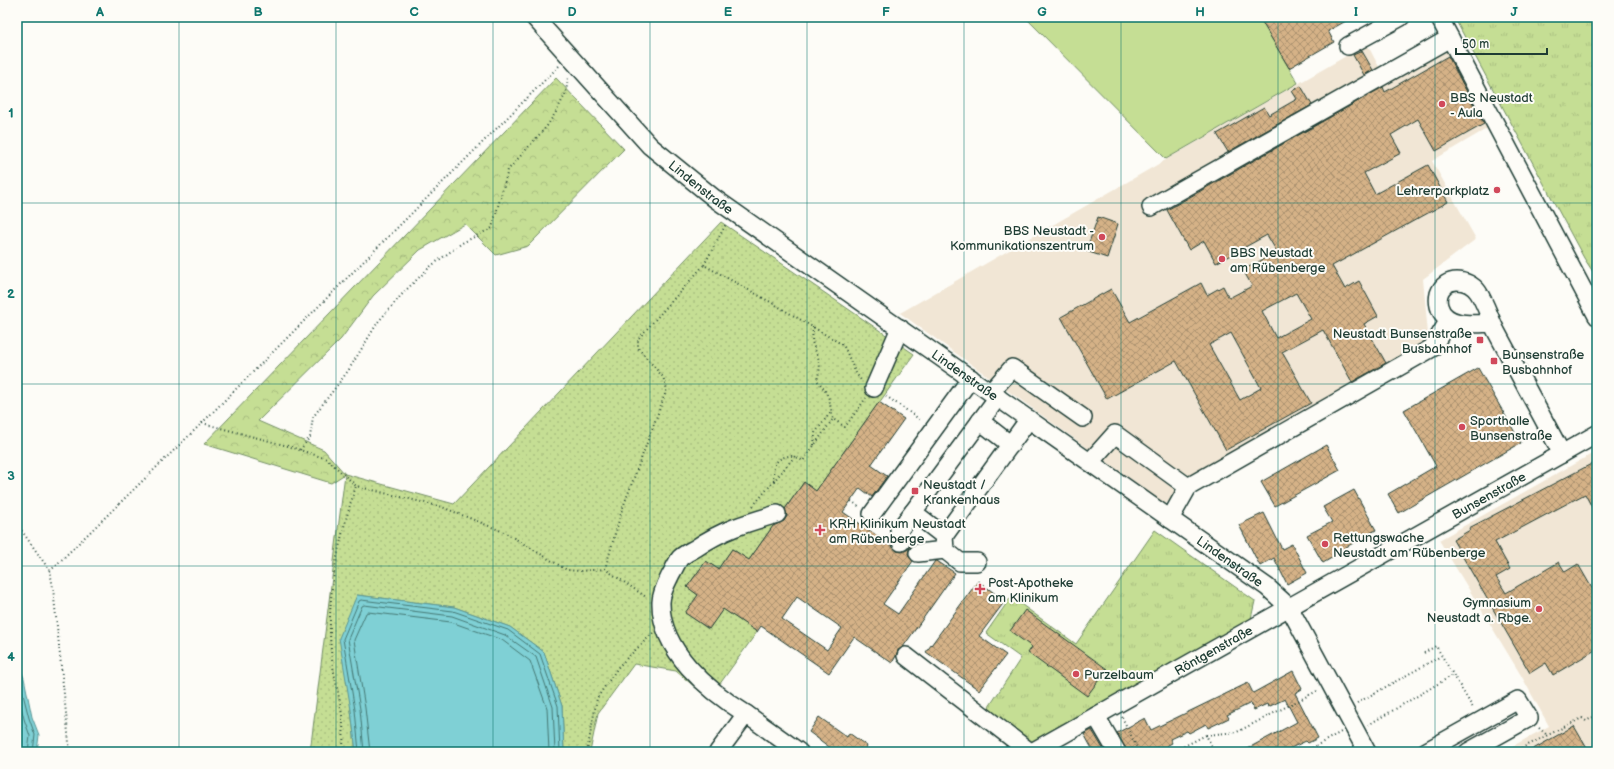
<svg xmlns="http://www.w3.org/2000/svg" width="1614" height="769" font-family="'Balsamiq Sans',sans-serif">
<defs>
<pattern id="grass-tufts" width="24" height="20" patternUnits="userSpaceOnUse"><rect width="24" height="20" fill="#c5de94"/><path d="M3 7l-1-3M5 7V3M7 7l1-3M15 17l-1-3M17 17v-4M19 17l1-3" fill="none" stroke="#a9bf80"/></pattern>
<pattern id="forest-crowns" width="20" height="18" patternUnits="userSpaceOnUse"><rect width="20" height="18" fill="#c5de94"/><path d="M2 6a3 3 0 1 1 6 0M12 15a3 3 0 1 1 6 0" fill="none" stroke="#a9bf80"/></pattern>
<pattern id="park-dots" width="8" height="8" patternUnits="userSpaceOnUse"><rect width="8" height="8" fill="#c5de94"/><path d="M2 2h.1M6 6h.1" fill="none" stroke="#a9bf80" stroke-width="1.8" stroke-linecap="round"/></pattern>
<pattern id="building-cross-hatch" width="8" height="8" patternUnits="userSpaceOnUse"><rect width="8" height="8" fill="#d5b287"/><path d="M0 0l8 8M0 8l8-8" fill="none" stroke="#ac926f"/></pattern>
</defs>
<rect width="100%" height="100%" fill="#fdfcf7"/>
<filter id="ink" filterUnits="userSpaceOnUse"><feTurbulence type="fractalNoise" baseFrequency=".025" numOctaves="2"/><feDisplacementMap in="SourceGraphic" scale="8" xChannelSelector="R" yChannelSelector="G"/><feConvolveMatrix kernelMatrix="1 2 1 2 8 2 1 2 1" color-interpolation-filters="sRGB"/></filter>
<g filter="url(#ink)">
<g fill="#f1e6d5">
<polygon points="1367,44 1387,82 1450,47 1493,125 1432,161 1476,239 1423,279 1428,334 1417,361 1165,504 900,313"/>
<polygon points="1597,451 1597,752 1502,752 1549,726 1522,677 1439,540"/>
</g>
<g fill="url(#grass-tufts)" stroke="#728e64">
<polygon points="1454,17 1597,17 1597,278 1584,258"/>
<polygon points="1155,530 1255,601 1250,623 1030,745 987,710 1021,658 986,633 1011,597 1076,644"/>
</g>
<polygon fill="url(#forest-crowns)" stroke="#728e64" points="556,78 624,149 528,246 496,255 465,224 420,250 373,296 341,339 258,421 324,450 345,474 331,483 204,444"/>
<polygon fill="url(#park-dots)" stroke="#728e64" points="721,222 914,354 816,491 804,482 749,560 732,549 718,569 706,561 687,587 698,595 686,613 708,629 723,609 757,632 709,699 676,671 634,664 598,713 590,752 564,752 562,706 544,652 510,627 454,607 357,595 351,710 356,752 310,752 345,474 454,504"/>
<polygon fill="#c5de94" stroke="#728e64" points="1025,17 1259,17 1298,83 1166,159"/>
<g fill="#7fd0d5" stroke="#599595">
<polygon points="357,595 454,607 510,627 544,652 562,706 564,752 356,752 351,710 339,638"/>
<polygon points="17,660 24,678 32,717 39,735 37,752 17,752"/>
</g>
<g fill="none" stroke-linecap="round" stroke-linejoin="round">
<g stroke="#457874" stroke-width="1">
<polyline points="17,671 29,718 35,735 33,752"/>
<polyline points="17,689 24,719 30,736 28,752"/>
<polyline points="359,752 355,710 343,639 359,601 361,600 453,611 508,630 540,654 558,706 560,752"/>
<polyline points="364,752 360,709 348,639 362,606 364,605 452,616 505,635 536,657 553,707 555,752"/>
<polyline points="370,752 365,708 354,640 366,613 368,612 451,622 502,640 530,661 547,708 549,752"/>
</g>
</g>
<g fill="url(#building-cross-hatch)" stroke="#1f3d34" fill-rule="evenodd">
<polygon points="1259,17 1353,17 1328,31 1334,42 1289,68"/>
<polygon points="1362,51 1373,70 1364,75 1353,55"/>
<path d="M 1448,56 L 1484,124 L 1436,151 L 1418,119 L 1391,135 L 1401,153 L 1364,173 L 1375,194 L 1428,165 L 1448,202 L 1332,266 L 1345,289 L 1359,281 L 1378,316 L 1364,324 L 1386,363 L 1352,382 L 1323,330 L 1282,352 L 1311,403 L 1226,450 L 1176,361 L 1107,399 L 1061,317 L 1111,289 L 1130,322 L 1201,283 L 1207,295 L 1223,286 L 1229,298 L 1252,286 L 1243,270 L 1277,252 L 1267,235 L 1216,263 L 1204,241 L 1189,250 L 1167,210 L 1383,87 L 1385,92 ZM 1296,293 L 1311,319 L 1276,338 L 1262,311 ZM 1231,333 L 1261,388 L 1240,400 L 1209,345 Z"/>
<polygon points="1301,86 1312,105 1228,152 1217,134 1264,107 1269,115 1297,99 1292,91"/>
<polygon points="1098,217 1118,224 1107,258 1086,251"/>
<polygon points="1478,368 1521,443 1399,513 1388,494 1436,466 1404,410"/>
<path d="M 879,402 L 904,419 L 871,465 L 887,476 L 872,497 L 860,488 L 843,512 L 892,546 L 897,551 L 902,552 L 907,550 L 910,546 L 911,541 L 915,544 L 909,549 L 908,554 L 913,561 L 883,604 L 898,614 L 935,561 L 937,561 L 955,573 L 903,647 L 898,650 L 896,656 L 892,663 L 854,637 L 829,673 L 761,626 L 757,632 L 723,609 L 709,629 L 685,613 L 698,595 L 687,587 L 706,561 L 718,569 L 732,549 L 749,560 L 773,526 L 784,521 L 787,516 L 785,509 L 804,482 L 816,491 ZM 797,597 L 842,628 L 827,650 L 782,619 Z"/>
<polygon points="1326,445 1340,470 1275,506 1261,482"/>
<polygon points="1597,461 1597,517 1585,494 1495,542 1510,569 1496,577 1506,593 1559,562 1565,572 1578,564 1597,597 1597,649 1553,675 1546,663 1530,673 1453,540 1470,530 1469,528"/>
<polygon points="1354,490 1376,530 1341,550 1342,552 1323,563 1307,535 1332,522 1323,507"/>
<polygon points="1264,513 1282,549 1292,544 1307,573 1287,584 1274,558 1260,566 1239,525"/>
<polygon points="978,581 1005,601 979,636 1006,655 979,690 926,652"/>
<polygon points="1025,610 1107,669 1087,696 1028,653 1032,647 1010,631"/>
<polygon points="1293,671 1302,689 1295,693 1318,738 1308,743 1306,741 1282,752 1241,752 1297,722 1285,699 1268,707 1267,704 1254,710 1251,703 1227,715 1229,718 1208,728 1206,724 1189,733 1187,731 1170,739 1172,743 1159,750 1157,747 1146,752 1127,752 1117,733 1145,718 1151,730 1248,683 1253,693"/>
<polygon points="819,717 847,737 849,733 867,746 863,752 836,752 809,732"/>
<polygon points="1574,726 1589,752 1528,752"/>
<polygon points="1092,730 1105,752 1094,752 1090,745 1084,734"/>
</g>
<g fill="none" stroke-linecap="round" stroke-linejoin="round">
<defs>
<g id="minor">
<path id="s1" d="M 534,17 L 650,146 L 714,198 L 1267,587 L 1289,607 L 1367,752"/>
<polyline points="1439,17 1597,316"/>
<polyline points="1348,46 1401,17"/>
<polyline points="1151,207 1450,38"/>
<path d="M 1492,323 C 1474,324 1445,328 1439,306 C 1438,302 1438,298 1439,294 C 1445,276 1468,278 1478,292 C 1485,302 1490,319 1496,331 C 1518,372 1540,413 1562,454"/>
<polyline points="874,388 900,328"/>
<polyline points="991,392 1012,368 1083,418"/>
<polyline points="998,397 913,512 944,536 1029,419"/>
<polyline points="980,421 1011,445"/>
<polyline points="1090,462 1115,434 1188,487"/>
<polyline points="872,514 971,378"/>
<polyline points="1170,519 1188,487 1432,348 1449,320"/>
<polyline points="944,536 945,550 960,562 977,562"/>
<polyline points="901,542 899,530 913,512"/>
<polyline points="918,553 945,550"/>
<polyline points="906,656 1030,752"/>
<path d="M 746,714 C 709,691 660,651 661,602 C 661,593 667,582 671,574 C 674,569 677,562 680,558 C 684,554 691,551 696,548 C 722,530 746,523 777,514"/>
<polyline points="1096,716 1117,752"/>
<polyline points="718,752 746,714 799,752"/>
<path id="s2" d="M 1032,752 L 1597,434"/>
<polyline points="1425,752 1518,700 1529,718 1468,752"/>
</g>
</defs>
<use href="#minor" stroke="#1f3d34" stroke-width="20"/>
<g stroke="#1f3d34" stroke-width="2" stroke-dasharray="1 3" stroke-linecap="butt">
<polyline points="704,265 726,224"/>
<polyline points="813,327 812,342 819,360 820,368 817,380 826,392 829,399 833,419"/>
<polyline points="886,396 922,421"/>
<polyline points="202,423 288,446 327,459 356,486 442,507 504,532 567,570 580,571 605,569 646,597"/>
<polyline points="814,445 815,433 830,413"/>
<polyline points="300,450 310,437 313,417 348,371 378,322 405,291 431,266 462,243 492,228 508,170 547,126 556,112 566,93 568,77"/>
<path d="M 774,481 C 771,465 777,455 795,456"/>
<polyline points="851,501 860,507"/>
<polyline points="753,506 795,456 803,461 833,419 845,427 866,398"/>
<polyline points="17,524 50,571 53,588 70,752"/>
<path d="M 605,569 L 622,510 L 667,389 L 663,377 L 638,348 L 638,339 L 704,265 L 774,304 L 843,345 C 850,357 852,370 862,381"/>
<polyline points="50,571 202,423 559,66"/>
<polyline points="1424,653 1436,646 1473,708"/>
<polyline points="1357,703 1441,656"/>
<polyline points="1122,717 1139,752"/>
<polyline points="1368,725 1453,675"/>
<polyline points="1539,728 1547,735"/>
<polyline points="1206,735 1237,732 1317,691"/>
<path d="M 343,752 C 343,743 344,734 343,725 C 341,700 333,675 331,650 C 326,593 339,539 356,486"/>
<polyline points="587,752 597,698 619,666 653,633"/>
<polyline points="1173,752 1206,735 1215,752"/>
<polyline points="1305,752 1341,732"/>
<polyline points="1514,752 1582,718 1586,721 1597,715"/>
</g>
<use href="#minor" stroke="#fdfcf7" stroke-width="17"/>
</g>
</g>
<path fill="none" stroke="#0f766e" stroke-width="1" stroke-opacity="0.55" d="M 179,17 L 179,752M 336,17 L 336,752M 493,17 L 493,752M 650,17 L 650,752M 807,17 L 807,752M 964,17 L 964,752M 1121,17 L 1121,752M 1278,17 L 1278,752M 1435,17 L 1435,752M 17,203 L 1597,203M 17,384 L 1597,384M 17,566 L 1597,566"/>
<g fill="#d1495b" stroke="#fdfcf7" stroke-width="1.5">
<circle cx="1442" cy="104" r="4"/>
<circle cx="1497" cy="190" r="4"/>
<circle cx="1102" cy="237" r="4"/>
<circle cx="1222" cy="259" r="4"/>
<rect x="1476" y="336" width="8" height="8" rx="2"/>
<rect x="1490" y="357" width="8" height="8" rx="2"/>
<circle cx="1462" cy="427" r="4"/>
<rect x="911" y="487" width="8" height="8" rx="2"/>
<path d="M818 524h4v4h4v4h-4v4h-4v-4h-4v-4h4z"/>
<circle cx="1325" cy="544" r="4"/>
<path d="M978 583h4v4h4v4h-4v4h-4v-4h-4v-4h4z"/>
<circle cx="1539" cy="609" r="4"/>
<circle cx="1076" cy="674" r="4"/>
</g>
<g text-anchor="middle" stroke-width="4" stroke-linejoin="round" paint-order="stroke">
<g font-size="13" fill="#1f3d34" stroke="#fdfcf7" text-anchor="start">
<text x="1450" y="102">BBS Neustadt<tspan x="1450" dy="15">- Aula</tspan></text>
<text x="1489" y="195" text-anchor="end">Lehrerparkplatz</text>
<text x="1094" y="235" text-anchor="end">BBS Neustadt -<tspan x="1094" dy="15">Kommunikationszentrum</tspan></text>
<text x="1230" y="257">BBS Neustadt<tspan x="1230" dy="15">am Rübenberge</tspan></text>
<text x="1472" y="338" text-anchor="end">Neustadt Bunsenstraße<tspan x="1472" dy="15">Busbahnhof</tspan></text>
<text x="1502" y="359">Bunsenstraße<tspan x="1502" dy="15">Busbahnhof</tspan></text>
<text x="1470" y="425">Sporthalle<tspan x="1470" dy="15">Bunsenstraße</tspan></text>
<text x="923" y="489">Neustadt /<tspan x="923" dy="15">Krankenhaus</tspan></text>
<text x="829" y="528">KRH Klinikum Neustadt<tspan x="829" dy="15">am Rübenberge</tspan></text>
<text x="1333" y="542">Rettungswache<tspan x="1333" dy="15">Neustadt am Rübenberge</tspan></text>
<text x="988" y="587">Post-Apotheke<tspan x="988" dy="15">am Klinikum</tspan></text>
<text x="1531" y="607" text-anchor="end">Gymnasium<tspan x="1531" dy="15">Neustadt a. Rbge.</tspan></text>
<text x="1084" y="679">Purzelbaum</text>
</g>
<g font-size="13" fill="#1f3d34" stroke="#fdfcf7">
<text dy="5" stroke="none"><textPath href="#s1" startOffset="239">Lindenstraße</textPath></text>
<text dy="5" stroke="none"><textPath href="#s1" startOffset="563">Lindenstraße</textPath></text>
<text dy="5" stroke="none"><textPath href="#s2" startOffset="524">Bunsenstraße</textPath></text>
<text dy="5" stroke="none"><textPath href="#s1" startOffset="887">Lindenstraße</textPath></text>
<text dy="5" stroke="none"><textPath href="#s2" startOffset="208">Röntgenstraße</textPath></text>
</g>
</g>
<rect width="1614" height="769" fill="none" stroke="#fdfcf7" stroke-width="44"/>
<path d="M1456 48v6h91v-6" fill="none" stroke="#1f3d34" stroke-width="2"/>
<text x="1462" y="48" font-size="12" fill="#1f3d34" stroke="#fdfcf7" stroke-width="3" paint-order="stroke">50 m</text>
<rect x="22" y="22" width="1570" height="725" fill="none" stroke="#0f766e" stroke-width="1.5"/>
<g font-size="13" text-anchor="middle" font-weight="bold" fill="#0f766e">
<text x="100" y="16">A</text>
<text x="258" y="16">B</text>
<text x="414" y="16">C</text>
<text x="572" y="16">D</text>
<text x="728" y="16">E</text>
<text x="886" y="16">F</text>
<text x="1042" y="16">G</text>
<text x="1200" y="16">H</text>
<text x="1356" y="16">I</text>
<text x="1514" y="16">J</text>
<text x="11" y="117">1</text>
<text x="11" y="298">2</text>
<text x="11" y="480">3</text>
<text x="11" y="661">4</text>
</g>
</svg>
